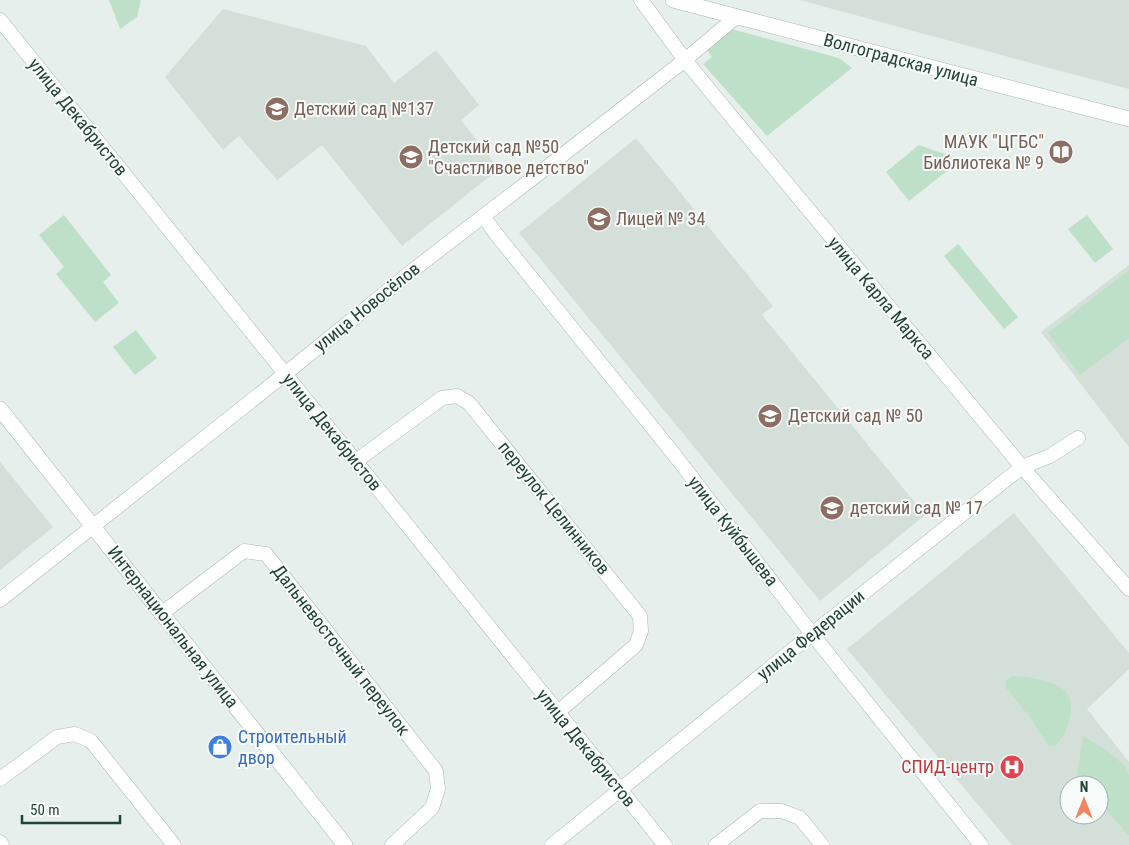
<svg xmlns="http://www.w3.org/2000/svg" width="1129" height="845" font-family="'Roboto Condensed',sans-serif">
<rect width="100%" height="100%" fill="#e6efeb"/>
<g fill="#d4dfda" fill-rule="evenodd">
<polygon points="800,0 1129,0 1129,89 1034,64"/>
<polygon points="223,9 366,46 394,83 436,50 479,105 461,120 499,169 402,246 322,145 277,180 239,136 223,150 165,77"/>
<polygon points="636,138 773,306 762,315 925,515 820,601 519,233"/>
<polygon points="1129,265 1129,447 1041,332"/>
<polygon points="0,462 53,527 0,570"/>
<path d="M 1014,513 L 1129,653 L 1129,669 L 1087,709 L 1129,762 L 1129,845 L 1012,845 L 847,649 ZM 1069,785 L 1099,785 L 1099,815 L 1069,815 Z"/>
</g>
<g fill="#bfe0c8">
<polygon points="109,0 141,0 137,17 120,29"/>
<polygon points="731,29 839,58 852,68 767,136 703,64 712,57 706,49"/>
<polygon points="919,145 961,160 909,201 886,172"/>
<polygon points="64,215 111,275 103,282 119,303 95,322 56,274 64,267 39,235"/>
<polygon points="1087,215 1113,249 1095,263 1068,229"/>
<polygon points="958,244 1018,317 1004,329 944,256"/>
<polygon points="1129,270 1129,338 1080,375 1048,333"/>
<polygon points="136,330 157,358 135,375 113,347"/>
<path d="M 1011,676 C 1027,676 1066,681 1070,699 C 1072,706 1071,712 1070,718 C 1067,729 1064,738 1055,746 L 1048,745 L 1028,715 L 1006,688 L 1006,681 Z"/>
<polygon points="1083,736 1106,750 1125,766 1129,775 1129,836 1099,801 1099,785 1085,785 1077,775"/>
</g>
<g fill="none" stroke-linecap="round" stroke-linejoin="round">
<defs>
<g id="minor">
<polyline points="641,0 685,60 721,104 1022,467 1129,589"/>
<polyline points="0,20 665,845"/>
<polyline points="484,217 496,234 673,453 812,634 981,845"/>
<polyline points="356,461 442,398 457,396 469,403 640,616 641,631 636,645 558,712"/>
<polyline points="0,600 285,374 417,267 520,188 685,60 736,17"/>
<polyline points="161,614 244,551 266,554 436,771 438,789 432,808 392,845"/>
<polyline points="0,779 57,737 75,734 91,741 174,845"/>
<polyline points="0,842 2,845"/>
<polyline points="552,845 812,634 1022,467 1050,456 1078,438"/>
<polyline points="716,845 760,811 782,811 800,818 822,845"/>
</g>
<g id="tertiary">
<polyline points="673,0 1129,119"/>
<polyline points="0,409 345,845"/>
</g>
</defs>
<use href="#minor" stroke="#a8b8b2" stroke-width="15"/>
<use href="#tertiary" stroke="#a8b8b2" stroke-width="16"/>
<use href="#minor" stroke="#fff" stroke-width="14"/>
<use href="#tertiary" stroke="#fff" stroke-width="15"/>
</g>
<defs>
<symbol id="school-disc" viewBox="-11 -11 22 22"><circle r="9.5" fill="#8d6e63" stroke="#f7fbf9"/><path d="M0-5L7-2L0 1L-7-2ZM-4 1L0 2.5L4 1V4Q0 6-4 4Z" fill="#fff"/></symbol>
<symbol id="library-disc" viewBox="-11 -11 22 22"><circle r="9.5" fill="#8d6e63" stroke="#f7fbf9"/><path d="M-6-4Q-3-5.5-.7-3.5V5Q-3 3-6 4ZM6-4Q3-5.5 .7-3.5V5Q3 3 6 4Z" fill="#fff"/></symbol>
<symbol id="shop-disc" viewBox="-11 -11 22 22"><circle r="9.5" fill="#3f7fe0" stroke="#f7fbf9"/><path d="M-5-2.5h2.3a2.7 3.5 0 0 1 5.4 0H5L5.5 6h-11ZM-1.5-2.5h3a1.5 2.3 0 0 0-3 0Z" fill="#fff"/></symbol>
<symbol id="hospital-disc" viewBox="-11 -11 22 22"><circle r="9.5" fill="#e0444e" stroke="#f7fbf9"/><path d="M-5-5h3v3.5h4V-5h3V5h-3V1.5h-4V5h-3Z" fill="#fff"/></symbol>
</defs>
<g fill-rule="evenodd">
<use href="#school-disc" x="263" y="95" width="28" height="28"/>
<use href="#library-disc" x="1047" y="138" width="28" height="28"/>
<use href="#school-disc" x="397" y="143" width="28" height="28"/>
<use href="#school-disc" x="585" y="205" width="28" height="28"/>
<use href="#school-disc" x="756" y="402" width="28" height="28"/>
<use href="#school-disc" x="818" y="494" width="28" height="28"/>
<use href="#shop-disc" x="206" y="733" width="28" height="28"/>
<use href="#hospital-disc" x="998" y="753" width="28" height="28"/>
</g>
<g text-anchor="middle" stroke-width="4" stroke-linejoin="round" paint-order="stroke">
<g font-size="18" fill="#24423a" stroke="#f7fbf9">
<text transform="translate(901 60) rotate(15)" y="6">Волгоградская улица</text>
<text transform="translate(78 117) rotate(51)" y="6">улица Декабристов</text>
<text transform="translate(881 298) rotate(50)" y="6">улица Карла Маркса</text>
<text transform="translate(367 307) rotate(-39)" y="6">улица Новосёлов</text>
<text transform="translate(332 432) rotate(51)" y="6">улица Декабристов</text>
<text transform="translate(554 508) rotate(51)" y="6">переулок Целинников</text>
<text transform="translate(733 531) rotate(52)" y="6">улица Куйбышева</text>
<text transform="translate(173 627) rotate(52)" y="6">Интернациональная улица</text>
<text transform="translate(811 635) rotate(-39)" y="6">улица Федерации</text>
<text transform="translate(341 650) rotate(52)" y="6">Дальневосточный переулок</text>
<text transform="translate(586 748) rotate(51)" y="6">улица Декабристов</text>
</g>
<g font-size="18" fill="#785e54" stroke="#f7fbf9" text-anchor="start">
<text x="294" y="115">Детский сад №137</text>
<text x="1044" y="148" text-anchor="end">МАУК "ЦГБС"<tspan x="1044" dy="21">Библиотека № 9</tspan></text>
<text x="428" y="153">Детский сад №50<tspan x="428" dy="21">"Счастливое детство"</tspan></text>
<text x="616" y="225">Лицей № 34</text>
<text x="788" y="422">Детский сад № 50</text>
<text x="850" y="514">детский сад № 17</text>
</g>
<g font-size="18" fill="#366cbe" stroke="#f7fbf9" text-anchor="start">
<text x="238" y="743">Строительный<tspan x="238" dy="21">двор</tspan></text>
</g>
<g font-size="18" fill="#be3a42" stroke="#f7fbf9" text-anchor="end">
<text x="994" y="773">СПИД-центр</text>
</g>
</g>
<g transform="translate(1084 800)"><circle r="24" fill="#f7fbf9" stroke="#a3b1ad"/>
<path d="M0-4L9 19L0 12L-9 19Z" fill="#f4845f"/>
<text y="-8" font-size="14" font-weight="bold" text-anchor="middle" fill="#24423a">N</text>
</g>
<path d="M22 815v8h98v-8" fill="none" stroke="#24423a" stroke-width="2.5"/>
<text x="30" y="815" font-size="15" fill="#24423a" stroke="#f7fbf9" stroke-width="4" paint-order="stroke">50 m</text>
</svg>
